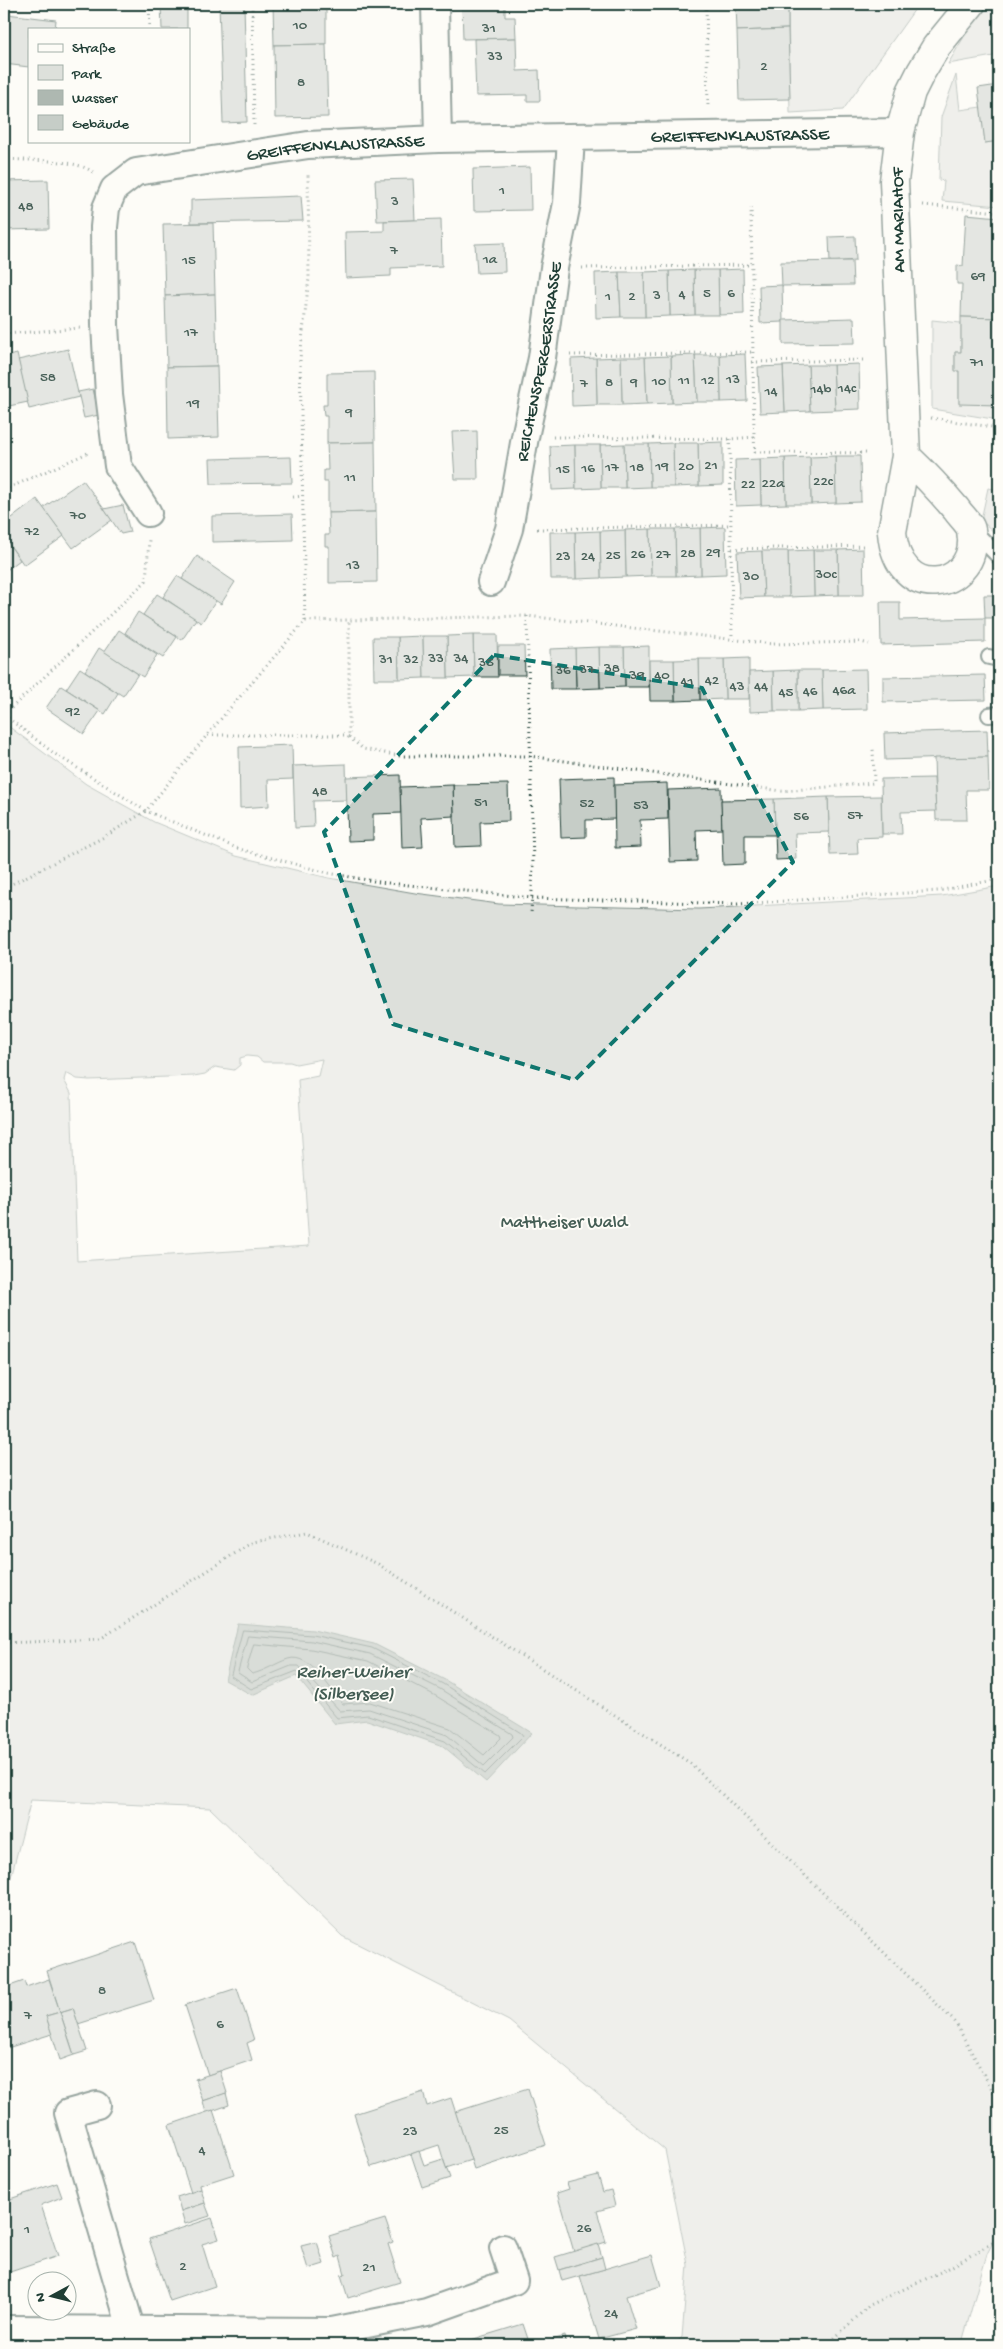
<svg xmlns="http://www.w3.org/2000/svg" width="1003" height="2349" font-family="'Gochi Hand',sans-serif">
<rect width="100%" height="100%" fill="#fdfcf7"/>
<filter id="ink" filterUnits="userSpaceOnUse"><feTurbulence type="fractalNoise" baseFrequency=".02" numOctaves="2"/><feDisplacementMap in="SourceGraphic" scale="10" xChannelSelector="R" yChannelSelector="G"/><feConvolveMatrix kernelMatrix="1 2 1 2 8 2 1 2 1" color-interpolation-filters="sRGB"/></filter>
<g filter="url(#ink)">
<g fill="#dde0db" stroke="#7e8e88" fill-rule="evenodd">
<polygon points="788,4 909,4 915,9 843,110 790,113"/>
<polygon points="992,4 999,4 999,55 948,64 975,18"/>
<polygon points="956,75 960,110 981,107 985,143 999,141 999,206 942,201 944,181 939,180 941,117"/>
<polygon points="932,320 961,323 961,352 955,352 955,370 959,371 959,403 999,405 999,420 932,409"/>
<polygon points="988,488 999,490 999,537 981,520"/>
<path d="M 4,723 L 86,784 L 154,822 L 236,856 L 329,878 L 415,893 L 499,904 L 699,909 L 942,896 L 999,886 L 999,2230 L 987,2254 L 963,2339 L 989,2345 L 674,2345 L 682,2337 L 688,2265 L 665,2150 L 509,2021 L 342,1936 L 210,1808 L 31,1800 L 4,1904 ZM 247,1056 L 257,1057 L 263,1062 L 290,1062 L 296,1064 L 322,1059 L 318,1076 L 298,1080 L 309,1246 L 77,1261 L 71,1093 L 64,1080 L 66,1073 L 77,1079 L 89,1080 L 194,1076 L 205,1074 L 215,1067 L 234,1070 L 240,1065 L 240,1058 Z"/>
</g>
<polygon fill="#aeb8b1" stroke="#75877f" points="238,1624 313,1630 374,1644 445,1680 532,1733 486,1782 443,1746 367,1720 335,1724 296,1676 252,1695 225,1680"/>
<g fill="none" stroke-linecap="round" stroke-linejoin="round">
<g stroke="#586e66" stroke-width="1">
<polygon points="243,1630 312,1635 372,1648 443,1684 521,1733 523,1736 485,1774 445,1741 368,1715 337,1718 297,1671 251,1689 231,1676"/>
<polygon points="248,1636 312,1641 370,1654 440,1689 512,1734 513,1737 484,1766 447,1735 369,1709 340,1711 299,1666 291,1666 252,1682 238,1673"/>
<path d="M 254,1644 L 311,1649 L 368,1661 L 436,1696 L 500,1735 L 501,1738 L 484,1755 L 450,1728 L 370,1702 L 343,1704 C 330,1690 310,1652 288,1659 C 276,1663 265,1671 252,1674 L 247,1669 Z"/>
</g>
</g>
<g fill="#c6cdc7" stroke="#1f3d34">
<polygon points="161,4 187,4 187,29 162,29"/>
<polygon points="219,4 244,4 247,122 223,123"/>
<polygon points="273,4 326,4 326,44 274,45"/>
<polygon points="462,4 505,4 505,17 515,17 516,38 463,39"/>
<polygon points="736,4 788,4 788,29 737,31"/>
<polygon points="4,6 8,6 4,49"/>
<polygon points="7,14 56,20 55,29 29,29 29,67 4,64"/>
<polygon points="788,29 790,99 739,100 737,31"/>
<polygon points="516,38 517,71 539,70 540,101 527,101 527,95 476,96 474,39"/>
<polygon points="326,44 328,117 275,118 274,45"/>
<polygon points="999,85 999,141 985,143 978,88"/>
<polygon points="530,167 531,210 474,211 473,169"/>
<polygon points="413,179 415,220 377,221 375,180"/>
<polygon points="48,180 49,229 4,230 4,181"/>
<polygon points="301,196 303,221 191,223 191,200"/>
<polygon points="966,214 999,217 999,318 961,317 962,284 957,284 957,265 963,266"/>
<polygon points="441,219 442,266 391,268 391,276 346,278 345,232 384,231 384,221"/>
<polygon points="213,223 215,294 165,296 163,224"/>
<polygon points="855,236 856,260 830,262 829,237"/>
<polygon points="504,243 505,272 477,273 475,244"/>
<polygon points="852,261 853,285 782,286 781,262"/>
<polygon points="743,269 744,314 719,315 718,270"/>
<polygon points="694,270 718,270 719,315 695,315"/>
<polygon points="694,270 695,315 670,316 669,271"/>
<polygon points="669,271 670,316 645,317 644,272"/>
<polygon points="619,272 621,317 596,318 595,273"/>
<polygon points="619,272 644,272 645,317 621,317"/>
<polygon points="782,285 783,322 760,323 759,286"/>
<polygon points="215,294 217,366 167,367 165,296"/>
<polygon points="961,317 999,318 999,405 959,404 959,371 955,371 955,352 961,352"/>
<polygon points="854,318 855,343 783,344 783,320"/>
<polygon points="68,349 79,397 29,409 18,360"/>
<polygon points="17,354 28,402 4,407 4,357"/>
<polygon points="745,354 747,401 721,402 720,355"/>
<polygon points="695,355 720,355 721,402 697,402"/>
<polygon points="695,355 697,402 672,403 671,356"/>
<polygon points="671,356 672,403 647,404 645,357"/>
<polygon points="621,357 645,357 647,404 622,405"/>
<polygon points="621,357 622,405 597,405 596,358"/>
<polygon points="596,358 597,405 572,406 571,359"/>
<polygon points="859,364 860,409 835,410 833,365"/>
<polygon points="808,365 833,365 835,410 810,411"/>
<polygon points="808,365 810,411 785,412 783,366"/>
<polygon points="217,366 219,437 168,439 167,367"/>
<polygon points="783,366 785,412 760,413 758,367"/>
<polygon points="374,372 375,442 327,443 327,416 324,416 323,405 327,405 327,373"/>
<polygon points="93,389 99,415 84,418 78,392"/>
<polygon points="477,431 478,479 455,479 452,432"/>
<polygon points="375,442 376,512 328,513 328,482 324,482 324,470 328,470 327,443"/>
<polygon points="723,442 723,485 699,486 698,443"/>
<polygon points="673,443 698,443 699,486 674,487"/>
<polygon points="673,443 674,487 650,487 649,444"/>
<polygon points="624,444 649,444 650,487 625,488"/>
<polygon points="624,444 625,488 601,488 600,445"/>
<polygon points="575,445 576,489 552,490 550,446"/>
<polygon points="575,445 600,445 601,488 576,489"/>
<polygon points="835,456 860,456 861,502 836,503"/>
<polygon points="835,456 836,503 811,504 810,457"/>
<polygon points="291,457 292,483 211,484 210,459"/>
<polygon points="810,457 811,504 786,504 785,458"/>
<polygon points="785,458 786,504 761,505 760,459"/>
<polygon points="760,459 761,505 736,506 735,460"/>
<polygon points="83,480 112,520 73,548 43,508"/>
<polygon points="37,499 64,536 24,565 4,537 4,524"/>
<polygon points="123,505 130,532 121,534 104,509"/>
<polygon points="376,512 377,582 329,583 329,546 325,546 325,535 329,535 328,513"/>
<polygon points="292,514 293,540 212,542 212,516"/>
<polygon points="725,527 726,574 701,575 700,528"/>
<polygon points="700,528 701,575 676,576 675,529"/>
<polygon points="650,529 675,529 676,576 651,576"/>
<polygon points="650,529 651,576 626,577 625,530"/>
<polygon points="625,530 626,577 601,578 600,531"/>
<polygon points="600,531 601,578 576,579 575,532"/>
<polygon points="550,532 575,532 576,579 551,579"/>
<polygon points="4,537 20,560 4,572"/>
<polygon points="863,549 864,595 839,595 838,550"/>
<polygon points="813,550 838,550 839,595 814,596"/>
<polygon points="813,550 814,596 789,597 788,551"/>
<polygon points="762,551 764,597 739,598 737,552"/>
<polygon points="762,551 788,551 789,597 764,597"/>
<polygon points="197,556 235,582 221,604 182,579"/>
<polygon points="177,576 216,601 201,623 163,597"/>
<polygon points="157,594 196,619 182,640 143,615"/>
<polygon points="984,595 997,595 998,618 985,618"/>
<polygon points="880,602 900,602 900,620 985,618 985,642 881,645"/>
<polygon points="138,612 177,637 163,658 125,633"/>
<polygon points="119,630 157,655 143,677 104,652"/>
<polygon points="473,635 497,635 498,677 474,677"/>
<polygon points="473,635 474,677 448,678 447,636"/>
<polygon points="423,636 424,678 399,679 398,637"/>
<polygon points="423,636 447,636 448,678 424,678"/>
<polygon points="373,637 398,637 399,679 374,679"/>
<polygon points="498,646 524,646 525,675 498,675"/>
<polygon points="649,646 649,687 625,687 624,647"/>
<polygon points="599,647 624,647 625,687 600,688"/>
<polygon points="599,647 600,688 576,689 575,648"/>
<polygon points="99,648 138,674 123,696 85,671"/>
<polygon points="575,648 576,689 551,689 550,649"/>
<polygon points="749,658 749,699 725,699 724,659"/>
<polygon points="699,659 724,659 725,699 700,700"/>
<polygon points="699,659 700,700 675,701 674,660"/>
<polygon points="649,660 674,660 675,701 650,701"/>
<polygon points="80,668 118,693 105,714 66,689"/>
<polygon points="866,669 867,709 823,710 822,670"/>
<polygon points="798,670 822,670 823,710 798,711"/>
<polygon points="798,670 798,711 774,711 773,671"/>
<polygon points="773,671 774,711 750,712 749,672"/>
<polygon points="985,675 986,700 883,702 883,677"/>
<polygon points="61,686 100,711 84,734 46,708"/>
<polygon points="987,730 988,757 885,760 884,733"/>
<polygon points="292,745 293,779 268,780 269,806 240,808 239,747"/>
<polygon points="988,757 989,790 966,790 967,820 936,820 934,758"/>
<polygon points="346,764 347,800 313,801 314,827 295,828 293,766"/>
<polygon points="400,775 401,813 373,814 373,840 348,841 346,777"/>
<polygon points="614,777 615,819 586,820 586,837 561,838 559,779"/>
<polygon points="934,778 936,811 901,812 902,834 882,834 881,779"/>
<polygon points="667,783 668,819 640,820 641,847 615,848 614,785"/>
<polygon points="508,784 509,821 480,822 481,846 455,847 453,785"/>
<polygon points="453,785 454,816 421,818 423,847 402,848 400,787"/>
<polygon points="721,788 722,829 696,830 697,861 670,862 668,790"/>
<polygon points="881,796 882,837 857,838 858,854 830,855 828,797"/>
<polygon points="828,797 829,832 795,833 796,859 776,860 774,799"/>
<polygon points="774,799 775,835 745,835 745,864 723,865 721,800"/>
<polygon points="135,1942 154,2000 78,2024 73,2008 60,2012 47,1971"/>
<polygon points="49,1979 60,2012 46,2016 52,2034 4,2049 4,1988 24,1981 26,1987"/>
<polygon points="237,1988 254,2040 247,2043 252,2060 208,2075 185,2005"/>
<polygon points="73,2008 87,2051 74,2055 60,2012"/>
<polygon points="60,2012 74,2055 60,2060 46,2016"/>
<polygon points="220,2071 227,2093 203,2101 195,2079"/>
<polygon points="528,2089 546,2145 474,2169 455,2112"/>
<polygon points="423,2092 427,2106 451,2098 471,2160 446,2168 439,2145 371,2167 354,2114"/>
<polygon points="226,2093 229,2105 206,2113 203,2101"/>
<polygon points="213,2110 234,2174 200,2185 201,2189 191,2193 169,2125"/>
<polygon points="419,2151 424,2165 443,2159 450,2178 422,2187 411,2154"/>
<polygon points="598,2175 603,2192 611,2190 615,2206 597,2211 606,2242 574,2252 557,2193 569,2189 567,2183"/>
<polygon points="57,2183 62,2197 41,2205 58,2256 4,2274 4,2229 6,2228 4,2220 4,2201"/>
<polygon points="201,2189 205,2203 181,2211 177,2197"/>
<polygon points="205,2203 210,2216 185,2224 181,2211"/>
<polygon points="212,2218 219,2239 202,2244 215,2286 170,2301 149,2239"/>
<polygon points="385,2219 393,2242 388,2244 400,2282 348,2298 341,2275 345,2274 340,2256 336,2258 329,2236"/>
<polygon points="317,2242 324,2264 308,2269 301,2246"/>
<polygon points="598,2244 602,2257 559,2270 555,2257"/>
<polygon points="652,2255 661,2286 626,2296 636,2329 599,2339 580,2276"/>
<polygon points="602,2257 605,2269 562,2281 559,2270"/>
<polygon points="523,2324 530,2345 482,2345 480,2337"/>
<polygon points="565,2336 567,2345 536,2345"/>
<polygon points="480,2337 482,2345 469,2345 468,2341"/>
</g>
<g fill="none" stroke-linecap="round" stroke-linejoin="round">
<defs>
<g id="service">
<polyline points="973,530 999,557"/>
<polyline points="989,657 999,659"/>
<polyline points="989,715 999,714"/>
</g>
<g id="minor">
<polyline points="435,4 438,139"/>
<path id="s1" d="M 148,513 L 118,466 L 109,394 L 105,325 L 104,227 L 106,208 L 114,189 L 136,172 L 308,145 L 438,139 L 900,132"/>
<path id="s2" d="M 491,582 L 509,529 L 525,437 L 542,358 L 554,268 L 567,203 L 571,138"/>
<polyline points="97,2105 68,2113 131,2328"/>
<polyline points="4,2329 332,2331 427,2312 514,2281 503,2248"/>
</g>
<path id="tertiary" d="M 906,456 C 924,473 940,490 956,509 C 960,515 967,521 970,527 C 972,530 971,535 972,538 C 975,589 898,605 892,532 L 906,456 L 894,181 L 900,132 L 911,92 L 921,72 L 936,47 L 971,4"/>
</defs>
<use href="#service" stroke="#1f3d34" stroke-width="18"/>
<use href="#minor" stroke="#1f3d34" stroke-width="30"/>
<use href="#tertiary" stroke="#1f3d34" stroke-width="31"/>
<g stroke="#1f3d34" stroke-width="3" stroke-dasharray="1 4" stroke-linecap="butt">
<polyline points="149,4 150,29"/>
<polyline points="252,4 254,126"/>
<polyline points="706,4 708,108"/>
<path d="M 4,159 C 27,161 77,158 94,173"/>
<polyline points="923,205 999,212"/>
<polyline points="582,268 751,265"/>
<polyline points="4,334 80,328"/>
<polyline points="570,355 753,352"/>
<polyline points="752,362 866,360"/>
<polyline points="931,418 999,428"/>
<polyline points="553,437 730,439 754,437 751,204"/>
<polyline points="754,437 755,452 867,453"/>
<polyline points="730,439 732,638"/>
<polyline points="4,490 90,452"/>
<polyline points="293,497 303,496"/>
<polyline points="537,529 731,525"/>
<polyline points="732,549 866,546"/>
<polyline points="527,616 533,864 531,915"/>
<polyline points="305,621 300,359 309,278 308,173"/>
<polyline points="4,715 55,754 146,811 239,849 328,873 379,882 533,898 738,904 938,891 999,879"/>
<polyline points="4,715 146,581 149,540"/>
<polyline points="208,735 344,735 349,737 349,619"/>
<polyline points="349,737 363,749 400,756 529,756 782,791 874,783 873,747"/>
<polyline points="4,888 104,837 146,811 207,735 305,621 527,616 773,644 861,642 869,644"/>
<polyline points="4,1643 100,1639 253,1542 307,1532 378,1564 690,1763 955,2022 999,2102"/>
<polyline points="827,2345 870,2305 947,2269 999,2239"/>
</g>
<use href="#service" stroke="#fdfcf7" stroke-width="14"/>
<use href="#minor" stroke="#fdfcf7" stroke-width="26"/>
<use href="#tertiary" stroke="#fdfcf7" stroke-width="28"/>
</g>
</g>
<path d="M0 0H1003V2349H0ZM 494,655 L 702,688 L 793,862 L 575,1080 L 393,1024 L 324,832 Z" fill="#fdfcf7" fill-opacity=".55" fill-rule="evenodd"/>
<path fill="none" stroke="#0f766e" stroke-width="4" stroke-dasharray="10 6" stroke-linejoin="round" d="M 494,655 L 702,688 L 793,862 L 575,1080 L 393,1024 L 324,832 Z"/>
<g text-anchor="middle" stroke-width="4" stroke-linejoin="round" paint-order="stroke">
<g font-size="15" fill="#496159">
<text x="300" y="29">10</text>
<text x="489" y="32">31</text>
<text x="495" y="60">33</text>
<text x="764" y="70">2</text>
<text x="301" y="86">8</text>
<text x="502" y="194">1</text>
<text x="395" y="205">3</text>
<text x="26" y="210">48</text>
<text x="394" y="254">7</text>
<text x="490" y="263">1a</text>
<text x="189" y="264">15</text>
<text x="978" y="280">69</text>
<text x="707" y="297">5</text>
<text x="731" y="297">6</text>
<text x="682" y="298">4</text>
<text x="657" y="299">3</text>
<text x="608" y="300">1</text>
<text x="632" y="300">2</text>
<text x="191" y="336">17</text>
<text x="977" y="366">71</text>
<text x="48" y="381">58</text>
<text x="733" y="383">13</text>
<text x="684" y="384">11</text>
<text x="708" y="384">12</text>
<text x="659" y="385">10</text>
<text x="609" y="386">8</text>
<text x="634" y="386">9</text>
<text x="584" y="387">7</text>
<text x="847" y="392">14c</text>
<text x="821" y="393">14b</text>
<text x="771" y="395">14</text>
<text x="193" y="407">19</text>
<text x="349" y="416">9</text>
<text x="711" y="469">21</text>
<text x="662" y="470">19</text>
<text x="686" y="470">20</text>
<text x="612" y="471">17</text>
<text x="637" y="471">18</text>
<text x="588" y="472">16</text>
<text x="563" y="473">15</text>
<text x="350" y="481">11</text>
<text x="823" y="485">22c</text>
<text x="773" y="487">22a</text>
<text x="748" y="488">22</text>
<text x="78" y="519">70</text>
<text x="32" y="535">72</text>
<text x="713" y="556">29</text>
<text x="688" y="557">28</text>
<text x="638" y="558">26</text>
<text x="663" y="558">27</text>
<text x="613" y="559">25</text>
<text x="563" y="560">23</text>
<text x="588" y="560">24</text>
<text x="353" y="569">13</text>
<text x="826" y="578">30c</text>
<text x="751" y="580">30</text>
<text x="436" y="662">33</text>
<text x="461" y="662">34</text>
<text x="386" y="663">31</text>
<text x="411" y="663">32</text>
<text x="486" y="666">35</text>
<text x="612" y="672">38</text>
<text x="587" y="673">37</text>
<text x="563" y="674">36</text>
<text x="637" y="679">39</text>
<text x="662" y="679">40</text>
<text x="712" y="684">42</text>
<text x="687" y="685">41</text>
<text x="737" y="690">43</text>
<text x="761" y="690">44</text>
<text x="844" y="694">46a</text>
<text x="810" y="695">46</text>
<text x="786" y="696">45</text>
<text x="73" y="715">92</text>
<text x="320" y="795">48</text>
<text x="481" y="806">51</text>
<text x="587" y="807">52</text>
<text x="641" y="809">53</text>
<text x="855" y="819">57</text>
<text x="801" y="820">56</text>
<text x="102" y="1994">8</text>
<text x="28" y="2019">7</text>
<text x="220" y="2028">6</text>
<text x="501" y="2134">25</text>
<text x="410" y="2135">23</text>
<text x="202" y="2154">4</text>
<text x="584" y="2232">26</text>
<text x="27" y="2233">1</text>
<text x="183" y="2270">2</text>
<text x="369" y="2271">21</text>
<text x="611" y="2317">24</text>
</g>
<g font-size="18" fill="#1f3d34" stroke="#fdfcf7">
<text dy="6" stroke="none"><textPath href="#s1" startOffset="969">GREIFFENKLAUSTRASSE</textPath></text>
<text dy="6" stroke="none"><textPath href="#s1" startOffset="564">GREIFFENKLAUSTRASSE</textPath></text>
<text transform="translate(897 220) rotate(-91)" y="6">AM MARIAHOF</text>
<text dy="6" stroke="none"><textPath href="#s2" startOffset="226">REICHENSPERGERSTRASSE</textPath></text>
</g>
<g font-size="18" fill="#455e55" stroke="#fdfcf7">
<text x="564" y="1227">Mattheiser Wald</text>
</g>
<g font-size="19" font-style="italic" fill="#435c53" stroke="#fdfcf7">
<text x="353" y="1677">Reiher-Weiher<tspan x="353" dy="22">(Silbersee)</tspan></text>
</g>
</g>
<rect width="1003" height="2349" fill="none" stroke="#fdfcf7" stroke-width="20"/>
<rect x="10" y="10" width="983" height="2329" fill="none" stroke="#1f3d34" stroke-width="2" filter="url(#ink)"/>
<rect x="28" y="28" width="162" height="115" fill="#fdfcf7" stroke="#a4b0a9"/>
<rect x="38" y="44" width="25" height="8" fill="#fdfcf7" stroke="#a4b0a9"/>
<text x="72" y="52" font-size="15" fill="#1f3d34">Straße</text>
<rect x="38" y="65" width="25" height="15" fill="#dde0db" stroke="#a4b0a9"/>
<text x="72" y="78" font-size="15" fill="#1f3d34">Park</text>
<rect x="38" y="90" width="25" height="15" fill="#aeb8b1" stroke="#a4b0a9"/>
<text x="72" y="102" font-size="15" fill="#1f3d34">Wasser</text>
<rect x="38" y="115" width="25" height="15" fill="#c6cdc7" stroke="#a4b0a9"/>
<text x="72" y="128" font-size="15" fill="#1f3d34">Gebäude</text>
<g transform="translate(52 2296) rotate(263)"><circle r="24" fill="#fdfcf7" stroke="#a4b0a9"/>
<path d="M0-4L9 19L0 12L-9 19Z" fill="#1f3d34"/>
<text y="-8" font-size="14" font-weight="bold" text-anchor="middle" fill="#1f3d34">N</text>
</g>
</svg>
